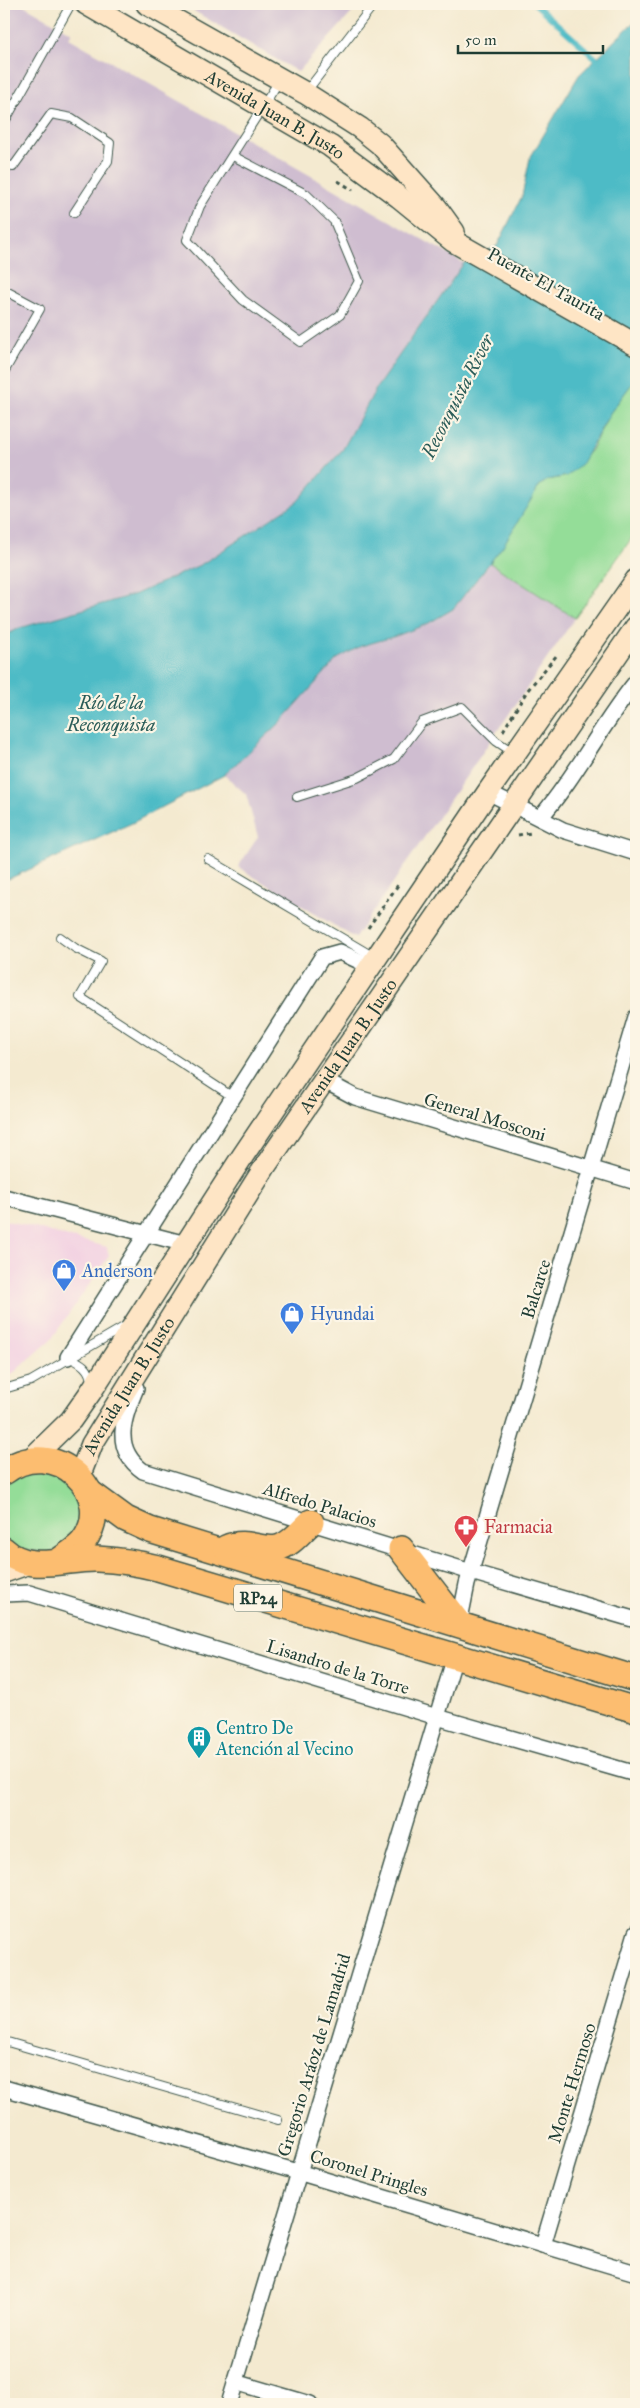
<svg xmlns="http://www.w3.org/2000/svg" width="640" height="2408" font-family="'IM FELL Great Primer',serif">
<rect width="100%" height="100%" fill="#fcf5e5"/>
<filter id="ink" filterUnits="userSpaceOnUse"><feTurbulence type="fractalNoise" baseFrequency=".02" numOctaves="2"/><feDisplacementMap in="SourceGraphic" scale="10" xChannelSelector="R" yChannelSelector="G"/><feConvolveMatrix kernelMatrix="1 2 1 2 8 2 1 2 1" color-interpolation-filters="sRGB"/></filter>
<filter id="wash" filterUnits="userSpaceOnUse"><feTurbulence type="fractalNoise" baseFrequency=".0096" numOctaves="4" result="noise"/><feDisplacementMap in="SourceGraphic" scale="20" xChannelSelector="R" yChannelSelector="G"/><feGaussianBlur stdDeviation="1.12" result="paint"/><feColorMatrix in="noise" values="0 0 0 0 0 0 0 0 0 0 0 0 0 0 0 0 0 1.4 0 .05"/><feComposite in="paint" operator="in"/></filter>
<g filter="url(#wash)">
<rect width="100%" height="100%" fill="#f4ead0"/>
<polygon fill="#f2cfe2" points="4,1220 107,1247 109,1256 50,1341 5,1380"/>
<g fill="#cfbdd0">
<polygon points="4,4 22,4 72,33 69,38 464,263 377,387 343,449 297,502 202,564 136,594 20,628 4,636"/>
<polygon points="182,4 360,4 298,72"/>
<polygon points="490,563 575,618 355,938 238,867 258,837 246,794 224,775 279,724 337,659 361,646 396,636 427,624 453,609"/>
</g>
<g fill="#94dd98" stroke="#5a8d66">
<polygon points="636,378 636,532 575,618 490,563 540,485 548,480 567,476 591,450 610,413"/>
<polygon points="46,1468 72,1482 84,1508 77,1536 55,1554 13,1548 4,1537 4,1488 18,1474"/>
</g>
<polygon fill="#4dbbc6" stroke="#367c7d" points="636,20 636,378 610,413 582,463 567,476 548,480 540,485 503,546 453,609 427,624 396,636 361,646 337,659 279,724 224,775 132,823 4,881 4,636 20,628 136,594 202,564 297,502 343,449 377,387 464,263 497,246 522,196 530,158 579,75"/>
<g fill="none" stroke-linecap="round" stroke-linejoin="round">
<polyline stroke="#4dbbc6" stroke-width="5.5" points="535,4 600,62"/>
</g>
</g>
<g filter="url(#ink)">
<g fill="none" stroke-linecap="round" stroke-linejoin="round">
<defs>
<g id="service">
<polyline points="306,92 374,4"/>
<polyline points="4,123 71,4"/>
<polyline points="233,156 306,194 334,221 359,281 340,315 301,342 243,300 187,240 200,206 279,81"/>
<polyline points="4,163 13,167 51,114 72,118 110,143 108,161 74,213"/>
<polyline points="4,290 40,309 4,372"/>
<polyline points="297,797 357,778 394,759 422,722 462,707 496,741 514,753"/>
<polyline points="208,859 374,957"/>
<polyline points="60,937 75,948 101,961 80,997 233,1097"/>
<path d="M 68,1357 C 80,1362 91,1368 91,1383"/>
<polyline points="4,1389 31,1381 127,1325"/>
<polyline points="4,2041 278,2120"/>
</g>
<g id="minor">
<polyline points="488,792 563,830 636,853"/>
<path d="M 540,818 C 577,775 601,725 636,682"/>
<polyline points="325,1081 355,1097 636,1182"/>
<polyline points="4,1197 186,1244"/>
<polyline points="68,1357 322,957 340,952 370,966"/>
<path d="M 136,1388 C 124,1417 111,1448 143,1471 L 471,1572 L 636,1620"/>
<polyline points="4,1594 29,1593 437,1717 636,1774"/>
<polyline points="459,1624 467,1584 636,1017"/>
<polyline points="4,2088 298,2172 636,2273"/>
<polyline points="543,2245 636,1933"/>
<polyline points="235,2382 310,2404"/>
<polyline points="229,2404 455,1657"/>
</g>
<g id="secondary">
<path id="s1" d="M 86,4 L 330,146 L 399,197 L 453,241 L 636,345"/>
<polyline points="147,4 305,93 360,128 380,144 436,207 454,232"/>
<polyline points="31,1459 71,1420 90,1393 242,1157 488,792 636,580"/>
<path id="s2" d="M 79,1477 L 92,1444 L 266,1165 L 636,627"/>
<polyline points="4,1572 29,1563"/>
</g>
<g id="primary">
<path d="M 4,1472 C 55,1433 119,1495 83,1542 C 76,1550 67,1555 59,1561"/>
<polyline points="89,1492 126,1519 150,1530 636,1679"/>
<path d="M 226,1548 C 246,1539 259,1551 277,1548 C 290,1546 301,1531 311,1522"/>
<polyline points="401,1549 459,1624"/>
<path d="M 4,1550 C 29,1574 66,1558 97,1559 C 118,1560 138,1563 158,1568 L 636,1710"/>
</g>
</defs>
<use href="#service" stroke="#3f574b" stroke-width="10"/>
<use href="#minor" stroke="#3f574b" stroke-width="18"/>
<use href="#secondary" stroke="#3f574b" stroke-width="24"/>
<use href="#primary" stroke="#3f574b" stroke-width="28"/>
<g stroke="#3f574b" stroke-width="3" stroke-dasharray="4 4" stroke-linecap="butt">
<polyline points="338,181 353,190"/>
<polyline points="503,731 527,691 557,655"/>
<polyline points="518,835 531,833"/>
<polyline points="368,928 398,885"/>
</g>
<use href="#service" stroke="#fff" stroke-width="8"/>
<use href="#minor" stroke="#fff" stroke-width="15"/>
<use href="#secondary" stroke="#fee5c5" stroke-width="21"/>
<use href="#primary" stroke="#fcbd6f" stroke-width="25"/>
</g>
</g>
<defs>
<symbol id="shop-pin" viewBox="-11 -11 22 30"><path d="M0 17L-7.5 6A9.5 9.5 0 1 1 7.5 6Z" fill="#3f7fe0" stroke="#fcf5e5"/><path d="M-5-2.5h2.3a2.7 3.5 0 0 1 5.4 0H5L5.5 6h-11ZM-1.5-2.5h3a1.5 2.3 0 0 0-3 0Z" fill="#fff"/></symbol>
<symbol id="pharmacy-pin" viewBox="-11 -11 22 30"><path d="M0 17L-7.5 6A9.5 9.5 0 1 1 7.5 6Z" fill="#e0444e" stroke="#fcf5e5"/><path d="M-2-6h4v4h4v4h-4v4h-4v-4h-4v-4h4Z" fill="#fff"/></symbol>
<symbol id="building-pin" viewBox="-11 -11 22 30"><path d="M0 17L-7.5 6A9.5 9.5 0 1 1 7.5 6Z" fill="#0f9aa8" stroke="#fcf5e5"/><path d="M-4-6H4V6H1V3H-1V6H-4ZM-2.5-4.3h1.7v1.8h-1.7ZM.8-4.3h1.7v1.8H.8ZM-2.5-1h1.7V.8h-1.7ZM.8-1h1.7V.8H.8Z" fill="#fff"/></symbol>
</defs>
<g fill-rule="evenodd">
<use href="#shop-pin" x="50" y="1257" width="28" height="38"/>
<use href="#shop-pin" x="278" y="1300" width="28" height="38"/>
<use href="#pharmacy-pin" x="452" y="1513" width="28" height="38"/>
<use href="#building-pin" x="185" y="1724" width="28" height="38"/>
</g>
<g text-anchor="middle" stroke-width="4.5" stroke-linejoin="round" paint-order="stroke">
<rect fill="#fcf5e5" stroke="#617469" stroke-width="1" x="234" y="1584.5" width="48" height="27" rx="4"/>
<g font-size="16" font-weight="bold" fill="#1f3d34">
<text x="258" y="1604">RP24</text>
</g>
<g font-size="18" fill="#1f3d34" stroke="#fcf5e5">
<text dy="6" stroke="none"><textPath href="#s1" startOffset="219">Avenida Juan B. Justo</textPath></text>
<text transform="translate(546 284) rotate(29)" y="6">Puente El Taurita</text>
<text dy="6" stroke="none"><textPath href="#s2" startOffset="509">Avenida Juan B. Justo</textPath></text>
<text transform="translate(485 1117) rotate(17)" y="6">General Mosconi</text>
<text transform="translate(536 1289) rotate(-73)" y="6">Balcarce</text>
<text dy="6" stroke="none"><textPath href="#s2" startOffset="104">Avenida Juan B. Justo</textPath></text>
<text transform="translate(320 1505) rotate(17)" y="6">Alfredo Palacios</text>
<text transform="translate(338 1667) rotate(17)" y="6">Lisandro de la Torre</text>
<text transform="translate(314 2055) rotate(-73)" y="6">Gregorio Aráoz de Lamadrid</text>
<text transform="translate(572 2083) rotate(-73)" y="6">Monte Hermoso</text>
<text transform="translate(369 2173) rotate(17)" y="6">Coronel Pringles</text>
</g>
<g font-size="18" fill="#366cbe" stroke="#fcf5e5" text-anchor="start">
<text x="82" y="1277">Anderson</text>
<text x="310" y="1320">Hyundai</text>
</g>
<g font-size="18" fill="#be3a42" stroke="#fcf5e5" text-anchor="start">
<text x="484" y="1533">Farmacia</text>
</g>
<g font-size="18" fill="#0d838f" stroke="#fcf5e5" text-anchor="start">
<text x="216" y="1734">Centro De<tspan x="216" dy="21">Atención al Vecino</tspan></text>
</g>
<g font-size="19" font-style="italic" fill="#2a5c58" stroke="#fcf5e5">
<text transform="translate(457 396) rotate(-63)" y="7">Reconquista River</text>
<text x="111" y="709">Río de la<tspan x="111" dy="22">Reconquista</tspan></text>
</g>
</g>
<rect width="640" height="2408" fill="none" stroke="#fcf5e5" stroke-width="20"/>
<path d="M458 45v8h145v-8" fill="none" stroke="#1f3d34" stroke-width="2.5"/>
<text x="465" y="45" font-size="15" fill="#1f3d34" stroke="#fcf5e5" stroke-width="4" paint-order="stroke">50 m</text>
</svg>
